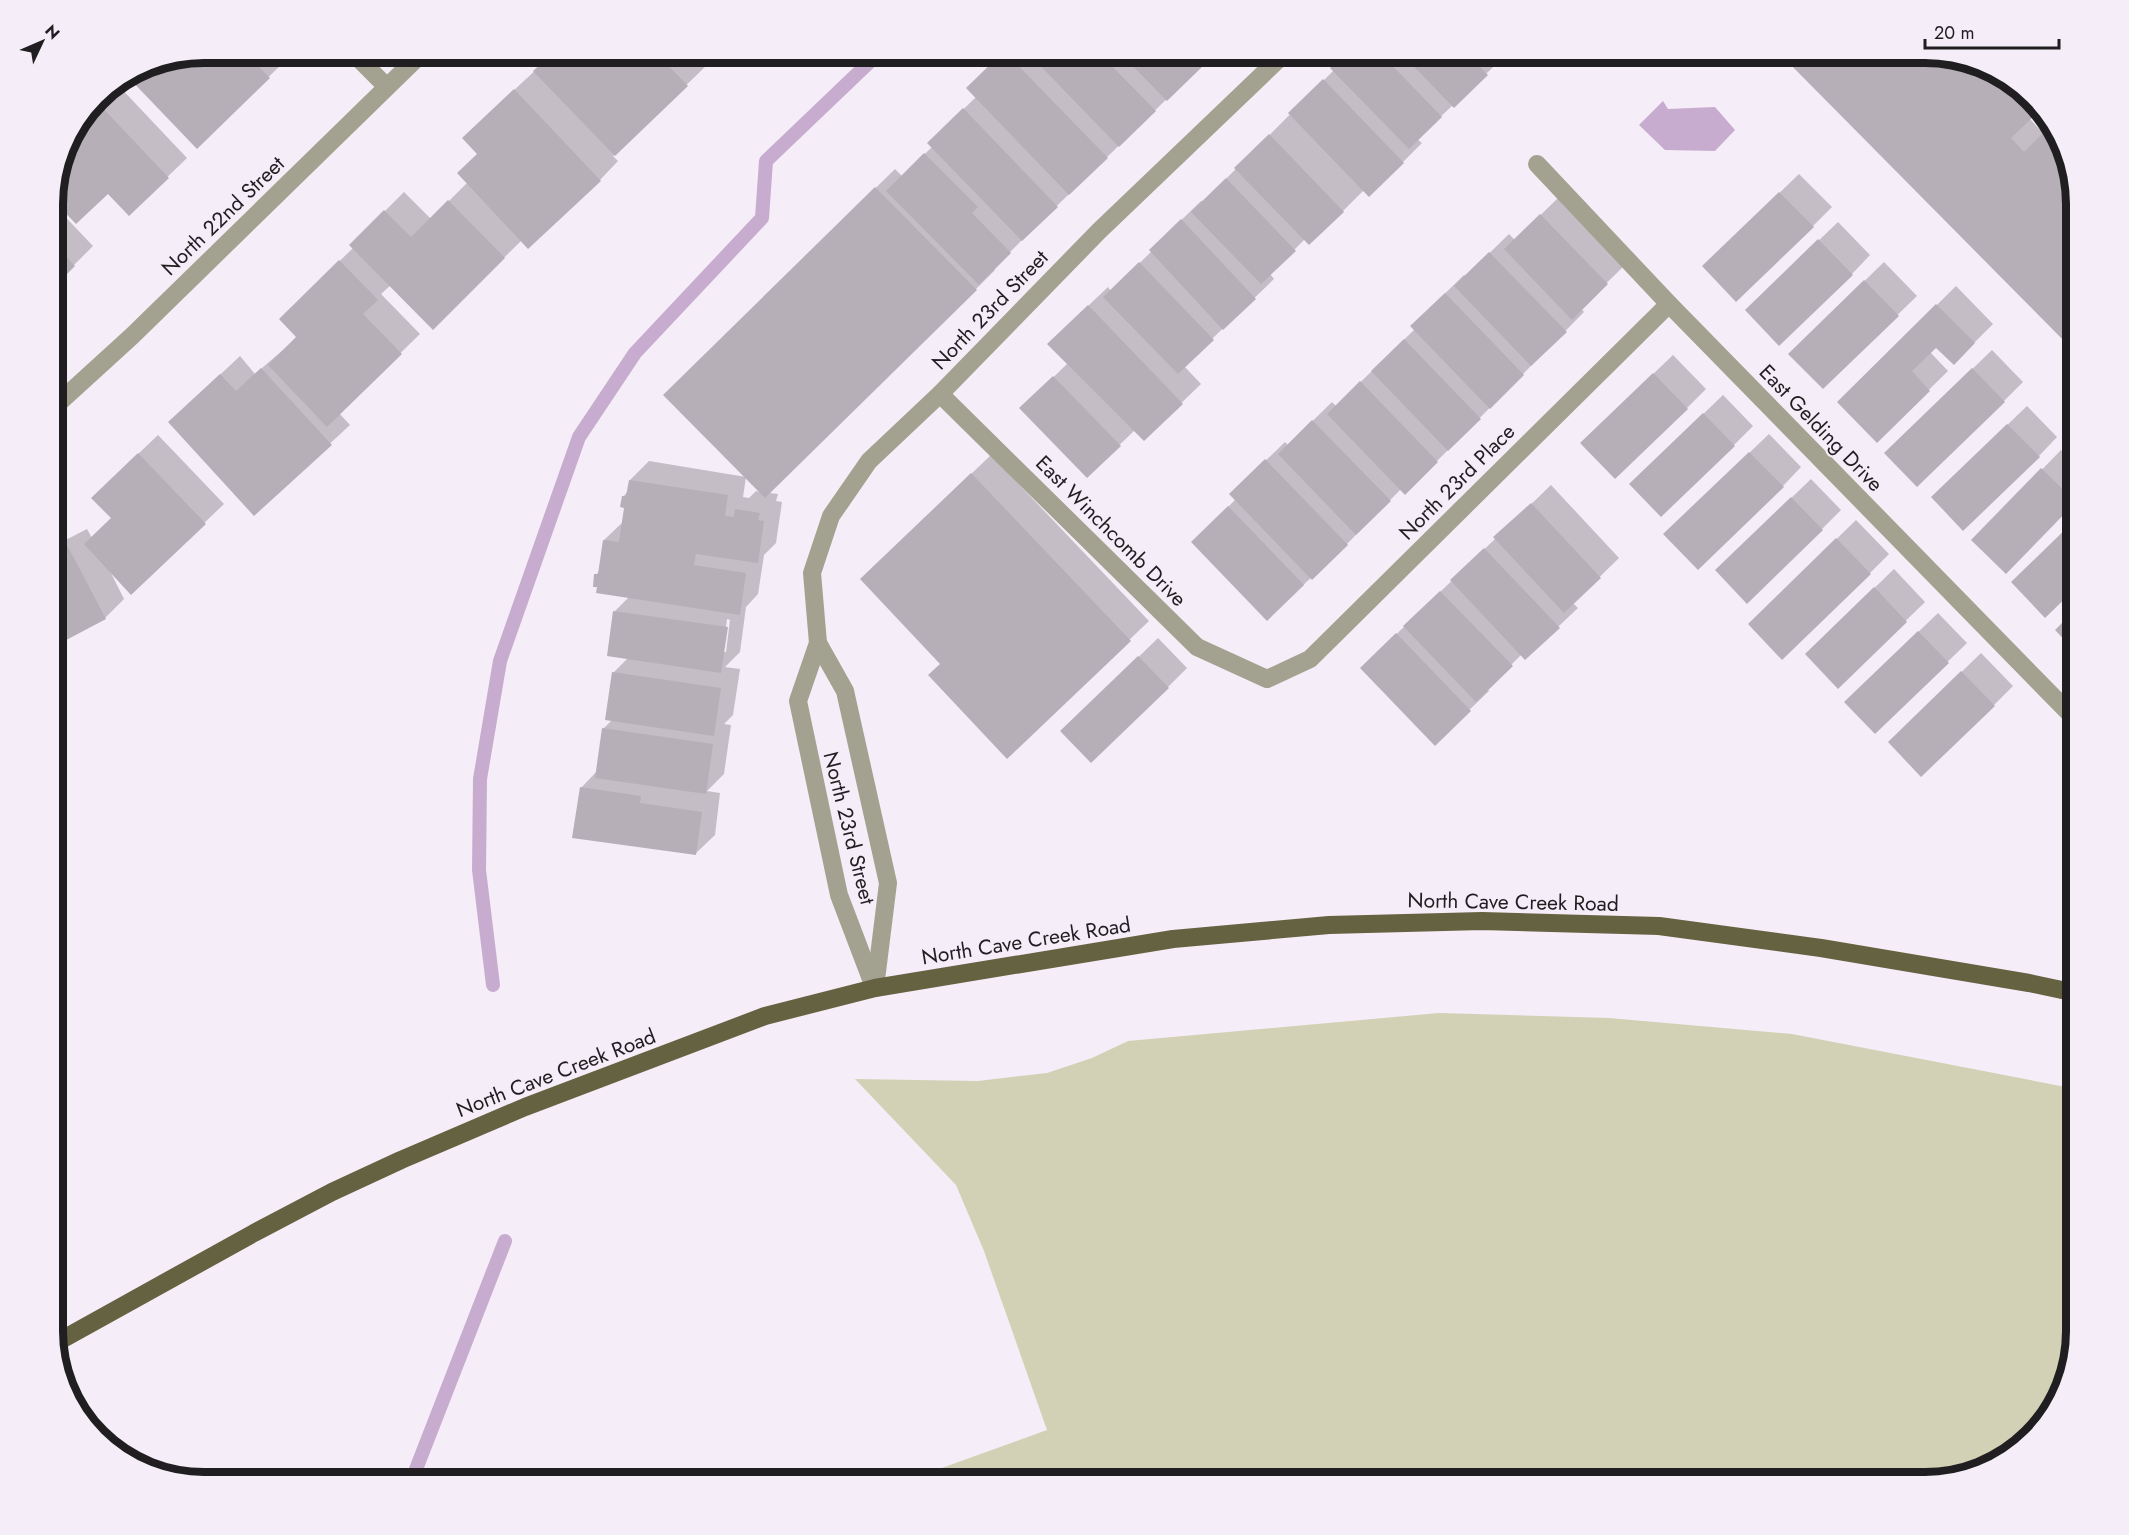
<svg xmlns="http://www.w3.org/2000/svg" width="2129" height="1535" font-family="Jost,sans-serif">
<rect width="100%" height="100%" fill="#f5edf7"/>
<polygon fill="#d3d1b5" points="1439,1013 1609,1018 1792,1034 2076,1089 2076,1331 2069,1379 2045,1423 1992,1467 1925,1482 903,1482 1047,1430 984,1251 956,1185 855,1079 978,1081 1047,1073 1092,1058 1128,1041"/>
<polygon fill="#c7accf" points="1663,101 1668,109 1715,107 1735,130 1715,151 1665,150 1639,125"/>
<g fill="#0003" fill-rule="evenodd">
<polygon points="204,52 282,53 288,58 197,147 128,75 146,64"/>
<polygon points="554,53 715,53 704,64 706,66 613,156 618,161 600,180 522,240 433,328 391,285 381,294 420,334 339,413 350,425 254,514 189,404 240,356 255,374 298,337 300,300 354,247 351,245 404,192 431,219 468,182 479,153 483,119"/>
<path d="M 1004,53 L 1214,53 L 1029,233 L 993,269 L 995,270 L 976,289 L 769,493 L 778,494 L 776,501 L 782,502 L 776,543 L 764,555 L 758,594 L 746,607 L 740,652 L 725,667 L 740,669 L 733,715 L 724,724 L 731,725 L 724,774 L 707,791 L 720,793 L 715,835 L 695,854 L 581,788 L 597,771 L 603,729 L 612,720 L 613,673 L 628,658 L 615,611 L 629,597 L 598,586 L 596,575 L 600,570 L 604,540 L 624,521 L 626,507 L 623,497 L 628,491 L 630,480 L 649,461 L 746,477 L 665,395 L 895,169 L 902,176 L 933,146 L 929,143 L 976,97 L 968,88 ZM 746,477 L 760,492 L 756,491 L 749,498 L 743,497 ZM 727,619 L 730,620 L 726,652 L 723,652 Z"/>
<polygon points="1348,53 1505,53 1506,55 1417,139 1422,143 1403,162 1364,190 1343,211 1305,239 1270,274 1274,279 1184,366 1201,384 1144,439 1135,430 1087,476 1022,408 1068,363 1068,325 1108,287 1111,291 1152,251 1170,231 1201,201 1203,202 1334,70 1332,68"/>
<polygon points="1781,53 1925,53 1973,60 2017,84 2038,109 2029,118 2044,134 2052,126 2061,137 2076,204 2076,351"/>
<polygon points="116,83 187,158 129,214 108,192 76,222 53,197 68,137 95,102"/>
<polygon points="1799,174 1832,207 1813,226 1723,247"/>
<polygon points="1560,196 1626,264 1581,308 1584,312 1456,442 1405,493 1401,489 1347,544 1267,619 1193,542 1236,499 1231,494 1285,442 1288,445 1332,402 1336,406 1415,329 1431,307 1464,275 1466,276 1509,234 1515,240"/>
<polygon points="53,204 93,246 53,286"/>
<polygon points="1838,222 1870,255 1852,274 1766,291"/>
<polygon points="1884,262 1917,296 1823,387 1809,335"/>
<polygon points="1956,286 1993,324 1954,363 1936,346 1930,352 1948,371 1877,441 1839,402"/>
<polygon points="1992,350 2023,382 2004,401 1905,434"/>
<polygon points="1673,355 1706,389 1687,408 1601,424"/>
<polygon points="1723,395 1753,426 1734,445 1650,465"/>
<polygon points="2027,406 2057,437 2039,456 1952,478"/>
<polygon points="1769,434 1801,467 1783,486 1684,515"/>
<polygon points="158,435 224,504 131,593 110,571 124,599 105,618 53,646 53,543 54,546 87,529 92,538 113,518 112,479"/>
<polygon points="2061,450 2076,465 2076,500 2006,572 1973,540"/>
<polygon points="991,455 1149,621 1007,757 942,663 881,560"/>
<polygon points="1811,479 1841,510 1822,529 1736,551"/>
<polygon points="1551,485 1619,558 1573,603 1578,608 1525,658 1522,654 1487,689 1489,691 1435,743 1381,649"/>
<polygon points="1856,520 1889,554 1870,573 1769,605"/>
<polygon points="2076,520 2076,586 2045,616 2032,563"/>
<polygon points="1894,569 1925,602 1838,687 1826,635"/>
<polygon points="2076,611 2076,650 2057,630"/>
<polygon points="1938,613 1967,643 1875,732 1865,683"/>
<polygon points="1158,638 1187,668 1168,687 1082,712"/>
<polygon points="1981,653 2013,686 1994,705 1909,723"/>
</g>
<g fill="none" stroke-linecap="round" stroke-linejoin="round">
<g stroke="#c7accf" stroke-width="14">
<polyline points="493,985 479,870 480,779 500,661 579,437 635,353 762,218 766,161 879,53"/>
<polyline points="411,1482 505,1241"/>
</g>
</g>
<g fill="#b6afb8">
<polygon points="204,52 245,53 270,78 197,149 127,76 146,64"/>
<polygon points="553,53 656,53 688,86 615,156 533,71"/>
<polygon points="695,53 718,53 706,64"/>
<polygon points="1002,53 1006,53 1108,158 1069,195 966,88"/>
<polygon points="1028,53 1099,53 1156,111 1119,147"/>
<polygon points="1120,53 1190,53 1203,66 1167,101"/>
<polygon points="1346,53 1380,53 1442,117 1409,149 1330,68"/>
<polygon points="1401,53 1466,53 1488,75 1454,108"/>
<polygon points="1483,53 1507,53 1495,64"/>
<polygon points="1779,53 1925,53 1935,54 1932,57 1943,68 1954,57 1973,60 1997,73 2037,113 2011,138 2024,152 2048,128 2062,142 2076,204 2076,353"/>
<polygon points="1323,79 1404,163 1369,197 1288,113"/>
<polygon points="514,89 601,181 528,249 457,173 477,154 462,138"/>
<polygon points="96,101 169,178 129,216 108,194 76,224 53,200 53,194 68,137"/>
<polygon points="963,108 1058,207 1022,241 927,143"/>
<polygon points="1269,134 1344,212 1309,245 1234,168"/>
<polygon points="924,153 978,207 972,213 1011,253 979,285 886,191"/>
<polygon points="1226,178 1296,251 1261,284 1191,212"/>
<polygon points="875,187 977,290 765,498 663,395"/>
<polygon points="1779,192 1814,227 1736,302 1702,266"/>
<polygon points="448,200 505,258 433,330 349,245 384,210 411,237"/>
<polygon points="1540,214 1608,284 1572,320 1504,249"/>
<polygon points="1181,219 1256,299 1223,330 1149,250"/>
<polygon points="1818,239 1853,275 1779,346 1745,310"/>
<polygon points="53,243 75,266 53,288"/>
<polygon points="1489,252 1567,332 1531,366 1454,286"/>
<polygon points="339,260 378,300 363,314 402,354 327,427 268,365 296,337 279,319"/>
<polygon points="1139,262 1214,340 1178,374 1103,297"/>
<polygon points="1864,280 1899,316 1823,389 1788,354"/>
<polygon points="1445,293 1524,375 1490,409 1410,326"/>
<polygon points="1936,304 1975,343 1954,365 1936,348 1912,371 1930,391 1877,443 1837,402"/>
<polygon points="1088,305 1183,404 1144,441 1047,344"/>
<polygon points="1404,339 1481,419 1448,451 1371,371"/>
<polygon points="261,368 332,445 254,516 168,422 220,374 236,391"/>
<polygon points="1972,368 2005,402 1917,487 1884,453"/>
<polygon points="1653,373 1688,409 1615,479 1580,443"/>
<polygon points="1053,376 1121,446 1087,478 1019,408"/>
<polygon points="1360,381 1438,462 1405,495 1327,414"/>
<polygon points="1703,413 1735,446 1661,517 1629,484"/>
<polygon points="1312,420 1391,501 1356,535 1278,454"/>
<polygon points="2007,424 2040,457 1963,531 1931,497"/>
<polygon points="1749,452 1784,487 1698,570 1663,534"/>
<polygon points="138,453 206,524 131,595 84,544 111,518 91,498"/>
<polygon points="1265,459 1348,545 1312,580 1229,494"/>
<polygon points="2041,468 2076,502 2006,574 1971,540"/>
<polygon points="971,473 1131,641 1007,759 928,675 940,664 860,579"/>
<polygon points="629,480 728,495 725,516 734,517 735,509 760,513 758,520 764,521 758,563 696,554 694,565 746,573 740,615 596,593 597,587 593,587 594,574 598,574 603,540 619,542 624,508 620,507 622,496 626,496"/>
<polygon points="1791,497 1823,530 1747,604 1715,570"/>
<polygon points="1531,503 1601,578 1564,613 1493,537"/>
<polygon points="1228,506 1304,585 1267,621 1191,542"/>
<polygon points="2076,519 2076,588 2045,618 2011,582"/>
<polygon points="1836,538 1871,574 1782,660 1748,624"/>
<polygon points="68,547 106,619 53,647 53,555"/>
<polygon points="1484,548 1560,628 1525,660 1450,580"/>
<polygon points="1874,587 1907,622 1838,689 1805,654"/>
<polygon points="1440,591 1513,666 1476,702 1403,626"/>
<polygon points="2076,609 2076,652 2055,630"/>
<polygon points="613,611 728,627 721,673 607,656"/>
<polygon points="1918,631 1949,663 1875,734 1844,702"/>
<polygon points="1396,633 1471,711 1435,746 1360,668"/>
<polygon points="1138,656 1169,688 1091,763 1060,731"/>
<polygon points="1961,671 1995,706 1921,777 1888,742"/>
<polygon points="612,672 721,688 714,736 605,720"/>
<polygon points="602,728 713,744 706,794 595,778"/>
<polygon points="580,787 641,796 640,803 702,812 696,855 572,838"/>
</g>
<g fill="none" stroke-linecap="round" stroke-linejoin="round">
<g stroke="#a3a290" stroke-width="18">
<polyline points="353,53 387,87"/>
<polyline points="1537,164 1669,304 2076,720"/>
<polyline points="940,394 1197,647 1267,679 1310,659 1669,304"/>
<polyline points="53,408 132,336 422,53"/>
<polyline points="818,643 798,701 839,895 874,987"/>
<polyline points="875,988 888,883 845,691 818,643 812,573 831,516 869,461 940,394 1099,231 1285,53"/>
</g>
<polyline stroke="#646241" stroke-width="18" points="54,1344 254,1233 332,1192 401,1160 525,1107 765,1016 875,988 1173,939 1329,925 1482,921 1659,926 1821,948 2029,983 2076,993"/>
</g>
<g text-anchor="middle" stroke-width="4.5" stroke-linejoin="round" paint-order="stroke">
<g font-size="21" fill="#211e21" stroke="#f5edf7">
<text transform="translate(223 216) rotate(-44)" y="7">North 22nd Street</text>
<text transform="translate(990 310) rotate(-46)" y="7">North 23rd Street</text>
<text transform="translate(1821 428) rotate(46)" y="7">East Gelding Drive</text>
<text transform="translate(1457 482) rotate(-45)" y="7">North 23rd Place</text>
<text transform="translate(1111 531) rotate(45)" y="7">East Winchcomb Drive</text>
<text transform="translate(849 828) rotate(76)" y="7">North 23rd Street</text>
<text transform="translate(1513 902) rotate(1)" y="7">North Cave Creek Road</text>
<text transform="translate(1026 941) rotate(-9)" y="7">North Cave Creek Road</text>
<text transform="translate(556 1073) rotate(-21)" y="7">North Cave Creek Road</text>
</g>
</g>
<path d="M0 0H2129V1535H0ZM204 63H1925A141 141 0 0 1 2066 204V1331A141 141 0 0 1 1925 1472H204A141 141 0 0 1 63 1331V204A141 141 0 0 1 204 63Z" fill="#f5edf7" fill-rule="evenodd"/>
<path fill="none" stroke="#211e21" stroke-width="8" d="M204 63H1925A141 141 0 0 1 2066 204V1331A141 141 0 0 1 1925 1472H204A141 141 0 0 1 63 1331V204A141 141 0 0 1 204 63Z"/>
<g transform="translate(42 42) rotate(46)" stroke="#f5edf7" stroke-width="4.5" paint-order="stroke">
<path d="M0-4.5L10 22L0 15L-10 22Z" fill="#211e21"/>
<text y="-9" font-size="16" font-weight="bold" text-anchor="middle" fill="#211e21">N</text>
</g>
<path d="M1925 39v9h134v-9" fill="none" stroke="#211e21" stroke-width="3"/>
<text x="1934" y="39" font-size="18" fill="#211e21" stroke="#f5edf7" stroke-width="4.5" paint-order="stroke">20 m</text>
</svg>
